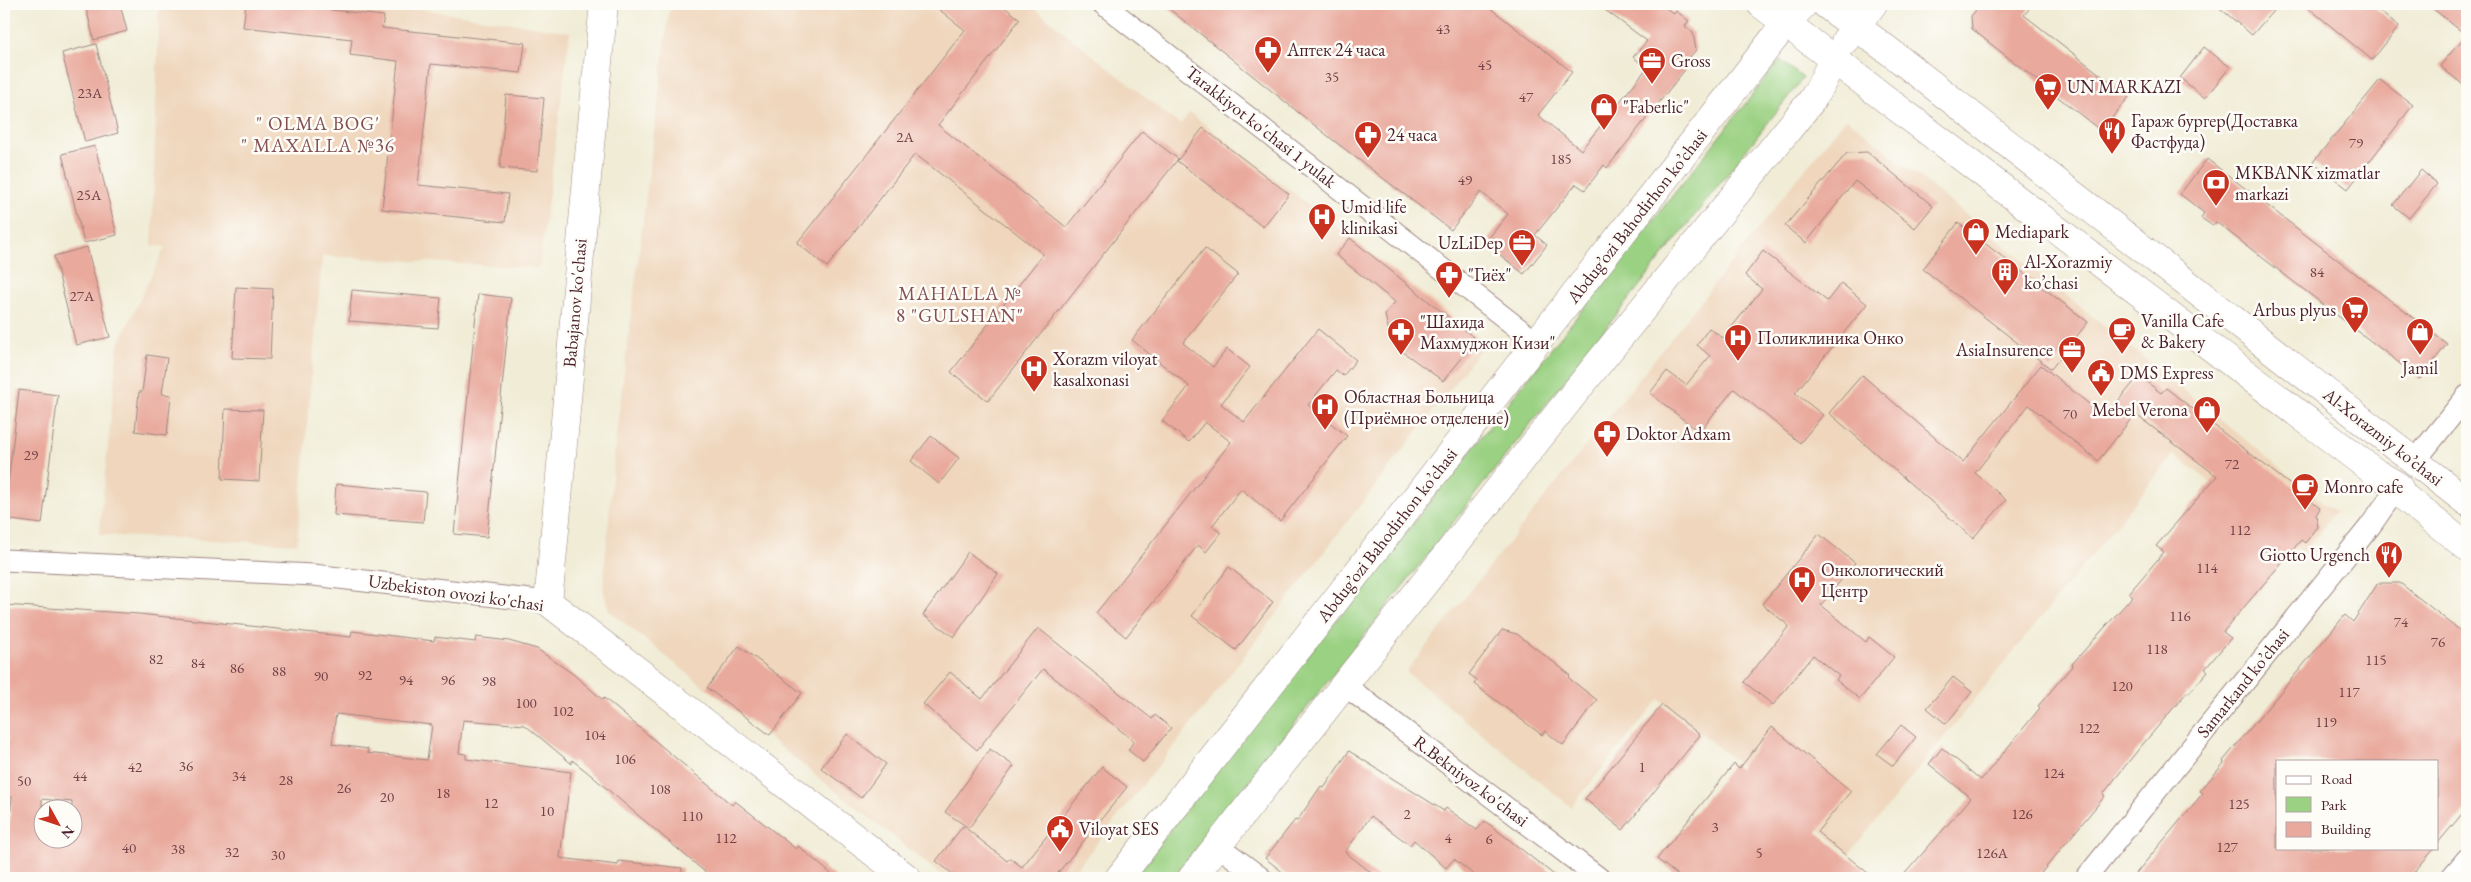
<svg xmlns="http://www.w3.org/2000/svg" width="2471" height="882" font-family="'EB Garamond',serif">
<rect width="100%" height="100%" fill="#fdfcf7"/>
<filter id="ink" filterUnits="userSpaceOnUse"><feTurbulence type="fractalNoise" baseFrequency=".02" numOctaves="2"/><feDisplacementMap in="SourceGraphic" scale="10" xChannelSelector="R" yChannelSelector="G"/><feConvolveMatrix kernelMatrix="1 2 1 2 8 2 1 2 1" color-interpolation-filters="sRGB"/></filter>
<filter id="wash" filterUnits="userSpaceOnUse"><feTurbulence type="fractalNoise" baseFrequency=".0096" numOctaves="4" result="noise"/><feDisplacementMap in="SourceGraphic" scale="20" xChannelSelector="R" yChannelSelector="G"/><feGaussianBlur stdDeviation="1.12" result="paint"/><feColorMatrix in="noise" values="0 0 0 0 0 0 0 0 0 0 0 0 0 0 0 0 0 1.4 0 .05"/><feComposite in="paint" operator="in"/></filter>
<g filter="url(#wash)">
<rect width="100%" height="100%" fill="#f0ecd6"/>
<g fill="#efd6bc">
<polygon points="159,4 389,4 570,32 539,268 322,256 297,544 99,535 118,345 165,247 152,246"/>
<polygon points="670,4 1029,4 1180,125 1190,113 1486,342 1204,708 1069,878 945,878 609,611 603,589 615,445"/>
<polygon points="1846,118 2335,512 2303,554 2174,454 1849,854 1659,699 1571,807 1406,672"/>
</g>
<polygon fill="#9bd183" stroke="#727857" points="1780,60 1803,78 1173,878 1132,878"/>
<g id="blocks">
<g fill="#e9a99c" fill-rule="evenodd">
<polygon points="85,4 120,4 127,31 94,40"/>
<polygon points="246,4 279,4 384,16 382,28 525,43 521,73 431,64 418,185 508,194 505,222 382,209 398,61 350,55 352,39 243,27"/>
<polygon points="932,4 1000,4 1020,19 938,125 1066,227 1142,131 1178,159 988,401 951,372 1043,254 915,154 827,267 797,243 965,30"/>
<polygon points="1163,4 1485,4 1572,72 1538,115 1581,150 1647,68 1633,57 1647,41 1597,4 1661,4 1674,14 1676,11 1689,21 1685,26 1693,33 1696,50 1688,59 1691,62 1607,168 1604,165 1585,190 1576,184 1535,235 1547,245 1524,274 1489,246 1492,242 1488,239 1508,214 1481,192 1451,230 1333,140"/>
<polygon points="1981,4 2033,4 2024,15 2129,97 2101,131 1972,29 1971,16"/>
<polygon points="2215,4 2265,4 2273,11 2252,35"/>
<polygon points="2304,4 2370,4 2399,27 2372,60"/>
<polygon points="2427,4 2467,4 2467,88 2440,66 2466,35"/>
<polygon points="96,44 118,133 85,142 62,53"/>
<polygon points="2204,47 2230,67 2205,98 2180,78"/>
<polygon points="2380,80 2413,105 2348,189 2313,162"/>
<polygon points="506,95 544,98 537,171 500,168"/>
<polygon points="1203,128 1289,194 1263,227 1177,161"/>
<polygon points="95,146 117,235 84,243 62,154"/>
<polygon points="1867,152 1933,206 1915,228 1855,181 1806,243 1785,226 1847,153"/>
<polygon points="2207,159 2447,344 2420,379 2216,222 2213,226 2201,218 2204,213 2180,194"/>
<polygon points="2421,170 2437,184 2409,218 2393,205"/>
<polygon points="1958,223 2088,322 2051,369 1923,269"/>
<polygon points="1350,238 1477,340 1443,381 1392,344 1385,315 1395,302 1336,255"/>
<polygon points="87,247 110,337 76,345 54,256"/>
<polygon points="1205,248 1238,274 1183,343 1213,367 1227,349 1250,367 1221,404 1244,422 1318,329 1356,360 1343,376 1336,370 1308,405 1347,436 1280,521 1241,489 1212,526 1221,533 1206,552 1198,545 1126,637 1096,613 1231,442 1205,422 1189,442 1162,421 1189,386 1132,340"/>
<polygon points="1763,251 1827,301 1841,283 1867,304 1795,393 1823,415 1800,443 1734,389 1699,432 1650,393 1667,371 1686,385 1710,356 1697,345 1709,328 1723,338 1762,289 1745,275"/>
<polygon points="236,287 273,289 270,359 232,358"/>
<polygon points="352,290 441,298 438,328 349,321"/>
<polygon points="478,294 511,298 487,537 454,534"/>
<polygon points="147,355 167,358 162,394 171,395 167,435 135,431 139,392 142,392"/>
<polygon points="2041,365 2105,417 2139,376 2161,393 2166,388 2320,508 2316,515 2318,527 2305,543 2301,540 2223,632 2231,638 2205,669 2208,671 2189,693 2187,692 2138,750 2103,794 2105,796 2037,878 1901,878 1971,798 1929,764 1942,748 1981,780 2040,708 2038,706 2073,665 2072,664 2133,596 2129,593 2164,552 2156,546 2217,476 2135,414 2098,461 2029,405 1975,473 2006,500 1973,538 1829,413 1862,375 1963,462"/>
<polygon points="19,390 58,395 42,524 4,519"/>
<polygon points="225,409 263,410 259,481 222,479"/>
<polygon points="931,436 959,458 939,484 911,461"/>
<polygon points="336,484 426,492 423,522 334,515"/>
<polygon points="1819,534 1855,563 1821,605 1866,642 1869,637 1894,657 1860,699 1836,680 1839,676 1813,655 1773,705 1744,682 1789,626 1762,604"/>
<polygon points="968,552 998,574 954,637 923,615"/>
<polygon points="1229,567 1273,602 1236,650 1192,616"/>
<polygon points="2378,583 2400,583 2467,636 2467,808 2437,844 2437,761 2277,761 2277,848 2435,848 2409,878 2132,878 2203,793 2200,791 2224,763 2223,761 2345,615 2353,622"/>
<path d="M 4,605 L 139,614 L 351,637 L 352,631 L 434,641 L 435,637 L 475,642 L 476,637 L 509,641 L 537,649 L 573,674 L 603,700 L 604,698 L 732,805 L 735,801 L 796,849 L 798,846 L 836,878 L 712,878 L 586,771 L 572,760 L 572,764 L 525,725 L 463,720 L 459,753 L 466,754 L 466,759 L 571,772 L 560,858 L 618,865 L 619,861 L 682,868 L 681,878 L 4,878 L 12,797 L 4,796 L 4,767 L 8,737 L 4,737 ZM 336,714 L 432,725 L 427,760 L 367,753 L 368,749 L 332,744 ZM 42,799 L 72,802 L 72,840 L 42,840 Z"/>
<polygon points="1038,628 1152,719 1155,715 1171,728 1143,762 1128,750 1134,741 1043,669 977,750 923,704 950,672 982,699"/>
<polygon points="1502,630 1517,634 1569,674 1570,679 1597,700 1563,745 1545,731 1542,735 1474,684 1477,680 1469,674"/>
<polygon points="739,646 802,693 770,735 707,688"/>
<polygon points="1953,677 1972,692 1946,724 1927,708"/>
<polygon points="1662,705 1700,735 1623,830 1585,799"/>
<polygon points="1901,725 1916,737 1893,766 1877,754"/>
<polygon points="1772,727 1851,791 1817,832 1874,878 1681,878 1657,859 1734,764 1739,769"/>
<polygon points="847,734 886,764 861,798 821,768"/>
<polygon points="990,749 1014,766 969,828 945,812"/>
<polygon points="1349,751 1444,811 1446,808 1477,830 1485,821 1558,878 1478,878 1454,859 1446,868 1414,840 1410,845 1371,816 1345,852 1378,878 1290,878 1265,858 1295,820 1297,821 1321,786 1324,788"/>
<polygon points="1102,767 1127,787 1054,878 958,878 936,861 963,826 1007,861 1010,858 1022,867"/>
</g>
</g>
</g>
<g filter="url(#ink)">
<use href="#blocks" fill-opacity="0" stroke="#9d8680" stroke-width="1"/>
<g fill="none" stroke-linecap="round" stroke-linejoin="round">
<defs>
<g id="minor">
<polyline points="1103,4 1537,343"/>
<polyline points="2415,461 2467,396"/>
<polyline points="4,560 313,575 548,602"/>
<polyline points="1343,684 1599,878"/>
<polyline points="1217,845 1261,878"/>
<polyline points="2086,878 2371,525 2398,486"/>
<polyline points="2451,878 2467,859"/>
</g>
<path id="tertiary" d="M 604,4 C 583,203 568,403 548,602 L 907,878"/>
<g id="secondary">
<polyline points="1119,878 1786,23"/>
<polyline points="1192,878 1576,391 1812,100 1820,87 1833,59"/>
</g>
<g id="primary">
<polyline points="1761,4 2376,473 2398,486 2403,496 2467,547"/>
<polyline points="1825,4 1889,51 2467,502"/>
<polyline points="1786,23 1804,4"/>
<polyline points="1845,41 1873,4"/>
</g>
</defs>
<use href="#minor" stroke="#9d8680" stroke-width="23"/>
<use href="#tertiary" stroke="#9d8680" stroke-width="29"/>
<use href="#secondary" stroke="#9d8680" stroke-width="29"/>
<use href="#primary" stroke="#9d8680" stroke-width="29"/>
<use href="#minor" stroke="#fff" stroke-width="21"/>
<use href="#tertiary" stroke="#fff" stroke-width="28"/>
<use href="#secondary" stroke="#fff" stroke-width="28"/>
<use href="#primary" stroke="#fff" stroke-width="28"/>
</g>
</g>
<defs>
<symbol id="pharmacy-pin" viewBox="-11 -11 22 30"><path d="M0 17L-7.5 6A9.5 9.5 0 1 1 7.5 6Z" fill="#c8321e" stroke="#fdfcf7"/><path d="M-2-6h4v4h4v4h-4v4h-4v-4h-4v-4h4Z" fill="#fff"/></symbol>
<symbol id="office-pin" viewBox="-11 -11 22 30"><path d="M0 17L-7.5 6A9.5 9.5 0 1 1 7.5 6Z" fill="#c8321e" stroke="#fdfcf7"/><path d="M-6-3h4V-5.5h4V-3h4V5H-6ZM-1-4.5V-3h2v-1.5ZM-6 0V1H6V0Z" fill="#fff"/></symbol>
<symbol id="supermarket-pin" viewBox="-11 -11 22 30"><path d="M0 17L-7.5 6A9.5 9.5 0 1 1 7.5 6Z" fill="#c8321e" stroke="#fdfcf7"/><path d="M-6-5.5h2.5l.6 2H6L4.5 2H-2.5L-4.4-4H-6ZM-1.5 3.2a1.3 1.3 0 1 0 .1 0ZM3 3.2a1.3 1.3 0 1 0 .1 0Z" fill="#fff"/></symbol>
<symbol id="shop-pin" viewBox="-11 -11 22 30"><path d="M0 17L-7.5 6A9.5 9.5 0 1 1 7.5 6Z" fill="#c8321e" stroke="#fdfcf7"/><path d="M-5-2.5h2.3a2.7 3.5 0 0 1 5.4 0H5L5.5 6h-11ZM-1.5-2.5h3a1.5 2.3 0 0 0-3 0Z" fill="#fff"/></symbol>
<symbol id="restaurant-pin" viewBox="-11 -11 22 30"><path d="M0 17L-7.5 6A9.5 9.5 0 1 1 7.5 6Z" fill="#c8321e" stroke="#fdfcf7"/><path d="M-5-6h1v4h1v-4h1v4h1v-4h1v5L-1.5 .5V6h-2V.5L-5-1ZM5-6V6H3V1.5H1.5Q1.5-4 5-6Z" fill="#fff"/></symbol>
<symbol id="bank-pin" viewBox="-11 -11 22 30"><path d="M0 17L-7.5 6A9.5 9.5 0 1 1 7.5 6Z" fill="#c8321e" stroke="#fdfcf7"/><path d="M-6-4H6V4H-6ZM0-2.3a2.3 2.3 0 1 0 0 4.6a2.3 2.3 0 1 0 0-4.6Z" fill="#fff"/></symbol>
<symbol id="hospital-pin" viewBox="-11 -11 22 30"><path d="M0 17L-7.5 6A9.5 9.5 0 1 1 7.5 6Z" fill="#c8321e" stroke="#fdfcf7"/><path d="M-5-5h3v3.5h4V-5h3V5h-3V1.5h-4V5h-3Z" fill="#fff"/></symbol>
<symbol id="building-pin" viewBox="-11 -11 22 30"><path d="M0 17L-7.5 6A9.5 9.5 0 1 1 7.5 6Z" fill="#c8321e" stroke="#fdfcf7"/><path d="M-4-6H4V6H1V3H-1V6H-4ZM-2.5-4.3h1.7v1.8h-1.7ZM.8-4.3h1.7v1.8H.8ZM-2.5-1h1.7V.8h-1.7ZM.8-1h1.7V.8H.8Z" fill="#fff"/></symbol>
<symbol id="cafe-pin" viewBox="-11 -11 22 30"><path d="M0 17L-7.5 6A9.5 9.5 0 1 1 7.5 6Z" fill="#c8321e" stroke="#fdfcf7"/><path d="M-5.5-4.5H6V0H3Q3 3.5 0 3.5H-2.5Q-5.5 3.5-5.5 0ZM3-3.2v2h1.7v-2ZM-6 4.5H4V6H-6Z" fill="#fff"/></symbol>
<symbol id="civic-pin" viewBox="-11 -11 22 30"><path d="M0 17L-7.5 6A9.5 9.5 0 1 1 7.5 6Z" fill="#c8321e" stroke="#fdfcf7"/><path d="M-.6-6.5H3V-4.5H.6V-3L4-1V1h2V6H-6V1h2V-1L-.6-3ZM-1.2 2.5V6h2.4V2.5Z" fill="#fff"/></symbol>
</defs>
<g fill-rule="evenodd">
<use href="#pharmacy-pin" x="1252" y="34" width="32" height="43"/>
<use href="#office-pin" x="1636" y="45" width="32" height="43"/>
<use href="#supermarket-pin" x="2032" y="71" width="32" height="43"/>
<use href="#shop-pin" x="1588" y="91" width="32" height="43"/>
<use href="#restaurant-pin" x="2096" y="115" width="32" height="43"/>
<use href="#pharmacy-pin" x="1352" y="119" width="32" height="43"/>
<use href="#bank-pin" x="2200" y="167" width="32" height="43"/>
<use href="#hospital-pin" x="1306" y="201" width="32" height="43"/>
<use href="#shop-pin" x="1960" y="216" width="32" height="43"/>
<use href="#office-pin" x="1506" y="227" width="32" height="43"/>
<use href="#building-pin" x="1989" y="256" width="32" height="43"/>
<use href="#pharmacy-pin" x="1433" y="259" width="32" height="43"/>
<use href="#supermarket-pin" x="2339" y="294" width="32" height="43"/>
<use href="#cafe-pin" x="2106" y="315" width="32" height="43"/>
<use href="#pharmacy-pin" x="1385" y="316" width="32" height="43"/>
<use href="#shop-pin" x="2404" y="316" width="32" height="43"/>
<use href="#hospital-pin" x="1722" y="322" width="32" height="43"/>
<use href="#office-pin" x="2056" y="334" width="32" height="43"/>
<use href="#hospital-pin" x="1018" y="353" width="32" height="43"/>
<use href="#civic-pin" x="2085" y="357" width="32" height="43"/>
<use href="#hospital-pin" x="1309" y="391" width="32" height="43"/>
<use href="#shop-pin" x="2191" y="394" width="32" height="43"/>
<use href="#pharmacy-pin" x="1591" y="418" width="32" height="43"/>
<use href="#cafe-pin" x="2289" y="471" width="32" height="43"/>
<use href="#restaurant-pin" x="2373" y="539" width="32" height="43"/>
<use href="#hospital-pin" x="1786" y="564" width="32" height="43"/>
<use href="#civic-pin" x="1044" y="813" width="32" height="43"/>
</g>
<g text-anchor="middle" stroke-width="5" stroke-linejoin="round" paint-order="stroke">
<g font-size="15" fill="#724247">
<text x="1443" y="34">43</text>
<text x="1485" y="70">45</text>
<text x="1332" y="82">35</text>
<text x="90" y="98">23A</text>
<text x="1526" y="102">47</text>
<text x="905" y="142">2A</text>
<text x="2356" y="148">79</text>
<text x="1561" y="164">185</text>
<text x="1465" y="185">49</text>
<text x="89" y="200">25A</text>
<text x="2317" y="277">84</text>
<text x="82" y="301">27A</text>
<text x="2070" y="419">70</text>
<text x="31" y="460">29</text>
<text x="2232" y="469">72</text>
<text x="2240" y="535">112</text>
<text x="2207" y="573">114</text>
<text x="2180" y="621">116</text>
<text x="2401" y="627">74</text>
<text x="2438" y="647">76</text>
<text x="2157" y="654">118</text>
<text x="156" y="664">82</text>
<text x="2376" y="665">115</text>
<text x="198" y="668">84</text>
<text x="237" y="673">86</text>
<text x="279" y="676">88</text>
<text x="365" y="680">92</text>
<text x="321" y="681">90</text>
<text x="406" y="685">94</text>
<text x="448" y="685">96</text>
<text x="489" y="686">98</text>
<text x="2122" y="691">120</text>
<text x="2349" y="697">117</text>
<text x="526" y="708">100</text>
<text x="563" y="716">102</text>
<text x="2326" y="727">119</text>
<text x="2089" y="733">122</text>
<text x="595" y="740">104</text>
<text x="625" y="764">106</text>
<text x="186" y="771">36</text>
<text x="135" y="772">42</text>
<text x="1642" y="772">1</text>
<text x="2054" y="778">124</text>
<text x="80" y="781">44</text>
<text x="239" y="781">34</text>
<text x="286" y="785">28</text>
<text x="24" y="786">50</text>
<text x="344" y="793">26</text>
<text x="660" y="794">108</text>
<text x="443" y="798">18</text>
<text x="387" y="802">20</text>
<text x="491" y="808">12</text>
<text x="2239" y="809">125</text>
<text x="547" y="816">10</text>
<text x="1407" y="819">2</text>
<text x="2022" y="819">126</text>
<text x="692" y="821">110</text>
<text x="1715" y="832">3</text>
<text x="726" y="843">112</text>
<text x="1448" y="843">4</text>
<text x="1489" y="844">6</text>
<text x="2227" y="852">127</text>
<text x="129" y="853">40</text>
<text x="178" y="854">38</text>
<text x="232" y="857">32</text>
<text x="1759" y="858">5</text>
<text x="1992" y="858">126A</text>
<text x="278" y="860">30</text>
</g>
<g font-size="18" fill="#4a1f2b" stroke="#fdfcf7" text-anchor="start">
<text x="1287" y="56">Аптек 24 часа</text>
<text x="1671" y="67">Gross</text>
<text x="2067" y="93">UN MARKAZI</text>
<text x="1623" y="113">"Faberlic"</text>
<text x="2131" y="127">Гараж бургер(Доставка<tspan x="2131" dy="21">Фастфуда)</tspan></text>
<text x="1387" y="141">24 часа</text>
<text x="2235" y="179">MKBANK xizmatlar<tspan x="2235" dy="21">markazi</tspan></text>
<text x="1341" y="213">Umid life<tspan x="1341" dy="21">klinikasi</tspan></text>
<text x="1995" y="238">Mediapark</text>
<text x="1503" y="249" text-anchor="end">UzLiDep</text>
<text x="2024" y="268">Al-Xorazmiy<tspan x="2024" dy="21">ko’chasi</tspan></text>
<text x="1468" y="281">"Гиёх"</text>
<text x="2336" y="316" text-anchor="end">Arbus plyus</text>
<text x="2141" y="327">Vanilla Cafe<tspan x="2141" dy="21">&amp; Bakery</tspan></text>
<text x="1420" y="328">"Шахида<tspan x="1420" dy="21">Махмуджон Кизи"</tspan></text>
<text x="1757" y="344">Поликлиника Онко</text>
<text x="2053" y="356" text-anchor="end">AsiaInsurence</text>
<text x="1053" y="365">Xorazm viloyat<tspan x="1053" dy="21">kasalxonasi</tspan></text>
<text x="2420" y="374" text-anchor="middle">Jamil</text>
<text x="2120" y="379">DMS Express</text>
<text x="1344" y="403">Областная Больница<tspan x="1344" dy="21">(Приёмное отделение)</tspan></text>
<text x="2188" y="416" text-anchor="end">Mebel Verona</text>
<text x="1626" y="440">Doktor Adxam</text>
<text x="2324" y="493">Monro cafe</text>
<text x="2370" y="561" text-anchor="end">Giotto Urgench</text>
<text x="1821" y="576">Онкологический<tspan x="1821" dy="21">Центр</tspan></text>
<text x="1079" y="835">Viloyat SES</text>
</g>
<g font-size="18" fill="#4a1f2b" stroke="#fdfcf7">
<text transform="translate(1261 127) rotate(38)" y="6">Tarakkiyot ko'chasi 1 yulak</text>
<text transform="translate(1637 216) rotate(-52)" y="6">Abdug’ozi Bahodirhon ko’chasi</text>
<text transform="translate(575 303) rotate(-85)" y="6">Babajanov ko'chasi</text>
<text transform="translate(2383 437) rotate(38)" y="6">Al-Xorazmiy ko’chasi</text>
<text transform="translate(1387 535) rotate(-52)" y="6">Abdug’ozi Bahodirhon ko’chasi</text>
<text transform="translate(456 593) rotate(8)" y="6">Uzbekiston ovozi ko'chasi</text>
<text transform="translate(2243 683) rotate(-51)" y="6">Samarkand ko’chasi</text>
<text transform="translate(1471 781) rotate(37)" y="6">R.Bekniyoz ko'chasi</text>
</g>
<g font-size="19" letter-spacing="1" fill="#824f53" stroke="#fdfcf7">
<text x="318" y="130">" OLMA BOG'<tspan x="318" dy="22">" MAXALLA №36</tspan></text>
<text x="960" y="300">MAHALLA №<tspan x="960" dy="22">8 "GULSHAN"</tspan></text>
</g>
</g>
<rect width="2471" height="882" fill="none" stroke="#fdfcf7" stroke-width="20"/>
<rect x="2276" y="760" width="162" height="90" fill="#fdfcf7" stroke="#b5a4a5"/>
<rect x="2286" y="776" width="25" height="8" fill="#ffffff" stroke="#b5a4a5"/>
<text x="2321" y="784" font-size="15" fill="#4a1f2b">Road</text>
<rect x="2286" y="797" width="25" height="15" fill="#9bd183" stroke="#b5a4a5"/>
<text x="2321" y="810" font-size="15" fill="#4a1f2b">Park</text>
<rect x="2286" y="822" width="25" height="15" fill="#e9a99c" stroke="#b5a4a5"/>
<text x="2321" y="834" font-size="15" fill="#4a1f2b">Building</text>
<g transform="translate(58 824) rotate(130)"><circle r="24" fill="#fdfcf7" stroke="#b5a4a5"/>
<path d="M0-4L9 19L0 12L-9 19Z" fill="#c8321e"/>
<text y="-8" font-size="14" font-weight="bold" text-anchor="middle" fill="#4a1f2b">N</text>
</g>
</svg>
